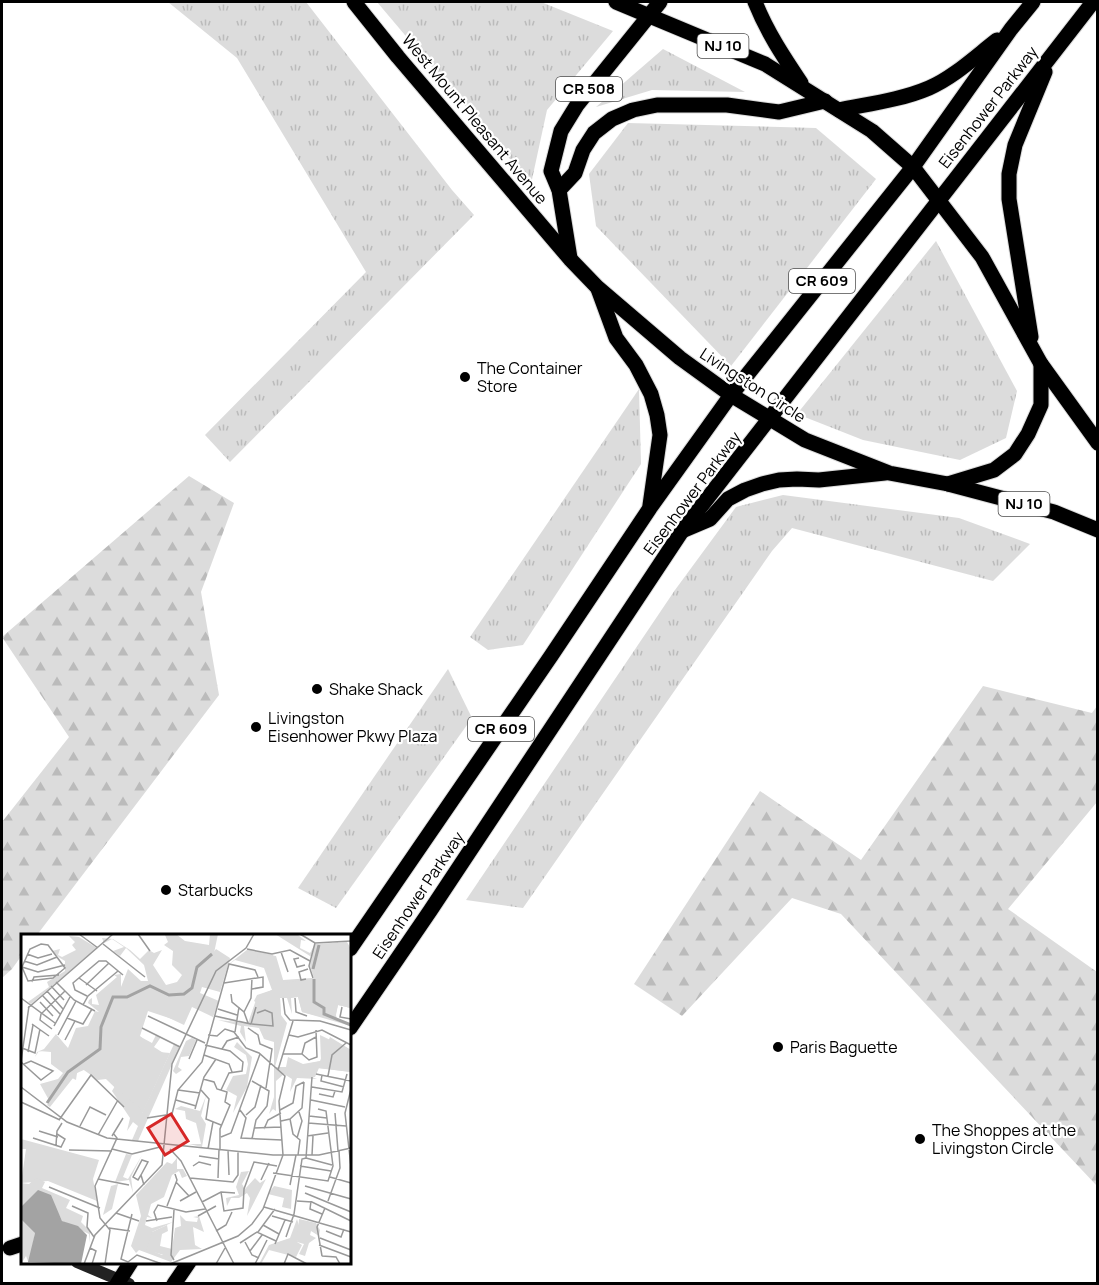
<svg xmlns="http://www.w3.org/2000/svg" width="1099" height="1285" font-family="Manrope,sans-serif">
<defs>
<pattern id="grass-tufts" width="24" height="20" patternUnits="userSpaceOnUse" patternTransform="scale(1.5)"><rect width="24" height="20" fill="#dcdcdc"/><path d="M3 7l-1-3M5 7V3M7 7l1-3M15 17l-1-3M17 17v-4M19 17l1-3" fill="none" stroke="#bbb"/></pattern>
<pattern id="forest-firs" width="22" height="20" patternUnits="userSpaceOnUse" patternTransform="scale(1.5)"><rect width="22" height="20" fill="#dcdcdc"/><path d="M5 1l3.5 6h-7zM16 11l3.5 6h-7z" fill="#bbb"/></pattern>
</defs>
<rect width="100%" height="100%" fill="#fff"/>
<g fill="url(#grass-tufts)">
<polygon points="168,2 306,2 452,190 474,215 230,462 205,435 366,272 237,58"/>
<polygon points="377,2 541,2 613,31 547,110 531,184"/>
<polygon points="663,49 745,92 652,90 596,107"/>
<polygon points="628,123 816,128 876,179 731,366 596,226 589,174"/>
<polygon points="936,241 1017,391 1006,438 960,460 863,440 797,414"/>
<polygon points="639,389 641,464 523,645 488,650 470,637"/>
<polygon points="783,495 959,518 1030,544 993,581 792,528 772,551 523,908 466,900 675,590 736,507"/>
<polygon points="448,669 472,718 336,908 298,888"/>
</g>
<g fill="url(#forest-firs)">
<polygon points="189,476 234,503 201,592 219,695 37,935 22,936 22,955 12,969 2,978 2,822 69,737 2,637"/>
<polygon points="983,686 1092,713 1097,706 1097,802 1008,909 1097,972 1097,1186 841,914 792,898 682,1016 634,984 760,791 861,860"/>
</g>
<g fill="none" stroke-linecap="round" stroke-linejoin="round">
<defs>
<g id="primary">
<polyline points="354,2 398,57 570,259 597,287 680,358 731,395 805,440 889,473 948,484 1054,512 1098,530"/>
<polyline points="616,2 765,64 872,131 913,167 982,257 1041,364 1098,443"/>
<path d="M 755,2 C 767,32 783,56 801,83"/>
<path d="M 839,110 C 868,104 901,100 929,88 C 954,77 975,57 997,40"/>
<polyline points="559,190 575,173 583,150 594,133 612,119 633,110 657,105 727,105 779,112 825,101"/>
<polyline points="570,258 559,190 551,171 561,131 577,105 660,2"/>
<polyline points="598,289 616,338 636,365 651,394 657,415 660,435 650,505"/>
<polyline points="1031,337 1009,199 1009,174 1015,145 1045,72"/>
<polyline points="948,484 994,470 1015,454 1028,434 1041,405 1041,364"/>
<polyline points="684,530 710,519 728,499 745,490 762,484 779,480 797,479 819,480 885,473"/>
<polyline points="350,949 551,656 650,508 731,395 913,167 1011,29 1033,2"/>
<polyline points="350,1028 430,911 682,531 1093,2"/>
<polyline points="10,1248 22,1244"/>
<polyline points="117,1284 131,1262"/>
<polyline points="174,1284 189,1262"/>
</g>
</defs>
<use href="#primary" stroke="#dbdbdb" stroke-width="17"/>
<polyline stroke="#222" stroke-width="12" points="77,1262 129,1284"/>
<use href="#primary" stroke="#000" stroke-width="15"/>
</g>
<g fill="#000" stroke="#fff" stroke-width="2">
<circle cx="465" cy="377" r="6"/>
<circle cx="317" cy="689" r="6"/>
<circle cx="256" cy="727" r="6"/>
<circle cx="166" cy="890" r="6"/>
<circle cx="778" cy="1047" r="6"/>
<circle cx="920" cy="1139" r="6"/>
</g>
<g text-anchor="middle" stroke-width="4.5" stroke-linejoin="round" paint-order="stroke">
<g fill="#fff" stroke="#4c4c4c" stroke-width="1.5">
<rect x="697.5" y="34" width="51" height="24" rx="4.5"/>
<rect x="556" y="77" width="66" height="24" rx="4.5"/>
<rect x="789" y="269" width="66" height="24" rx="4.5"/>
<rect x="998.5" y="492" width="51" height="24" rx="4.5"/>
<rect x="468" y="717" width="66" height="24" rx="4.5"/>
</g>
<g font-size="15" font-weight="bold" fill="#000">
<text x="723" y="51">NJ 10</text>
<text x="589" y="94">CR 508</text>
<text x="822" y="286">CR 609</text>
<text x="1024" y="509">NJ 10</text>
<text x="501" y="734">CR 609</text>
</g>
<g font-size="16" fill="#000" stroke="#fff">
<text transform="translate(988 107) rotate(-52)" y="6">Eisenhower Parkway</text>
<text transform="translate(475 119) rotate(50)" y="6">West Mount Pleasant Avenue</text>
<text transform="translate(753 385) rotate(33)" y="6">Livingston Circle</text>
<text transform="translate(692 493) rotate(-53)" y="6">Eisenhower Parkway</text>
<text transform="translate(418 895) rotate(-56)" y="6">Eisenhower Parkway</text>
</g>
<g font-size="16" fill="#000" stroke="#fff" text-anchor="start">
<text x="477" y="374">The Container<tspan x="477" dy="18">Store</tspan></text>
<text x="329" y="695">Shake Shack</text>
<text x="268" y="724">Livingston<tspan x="268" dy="18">Eisenhower Pkwy Plaza</tspan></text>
<text x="178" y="896">Starbucks</text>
<text x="790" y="1053">Paris Baguette</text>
<text x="932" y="1136">The Shoppes at the<tspan x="932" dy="18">Livingston Circle</tspan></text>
</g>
</g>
<g transform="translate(21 934)">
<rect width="330" height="330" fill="#fff"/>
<path d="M 48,2 L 58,3 L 76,14 L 10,70 L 7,68 L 28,53 L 26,48 L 44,37 L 44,27 L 39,24 L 31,17 L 39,15 L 37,21 L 41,23 L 55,16 L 51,11 L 54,8 ZM 0,205 L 78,226 L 72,245 L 76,267 L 27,247 L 0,249 L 5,215 L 0,215 ZM 105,220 L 111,221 L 102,243 L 107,245 L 121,221 L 110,243 L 112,259 L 108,246 L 94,248 Z" fill="#dcdcdc"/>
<path d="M 155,0 L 164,7 L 188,11 L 189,0 L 197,0 L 192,24 L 197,17 L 154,86 L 127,77 L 119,102 L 138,118 L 149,119 L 121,180 L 85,145 L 77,146 L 65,135 L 56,139 L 55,146 L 51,144 L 29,168 L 19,150 L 37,145 L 42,139 L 30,130 L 30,118 L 18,117 L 14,123 L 16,118 L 23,115 L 35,100 L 47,114 L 55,94 L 67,92 L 74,77 L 78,78 L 67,69 L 68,66 L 71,64 L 71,70 L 78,71 L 75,61 L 96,43 L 93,41 L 100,40 L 100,53 L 107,35 L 120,47 L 127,47 L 123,31 L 105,14 L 99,22 L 92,17 L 103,13 L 91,5 L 83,9 L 81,4 L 92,5 L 109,16 L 119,25 L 128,16 L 133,19 L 141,16 L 132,31 L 145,51 L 156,48 L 161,41 L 151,31 L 152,17 L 143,11 L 147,8 L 144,1 ZM 254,0 L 277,1 L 285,7 L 280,6 L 279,14 L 289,19 L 294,10 L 326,8 L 330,15 L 308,34 ZM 227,15 L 252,21 L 254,25 L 248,25 L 245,31 L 262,46 L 291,44 L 330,74 L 317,71 L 315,81 L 316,86 L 329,90 L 330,92 L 281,78 L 277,63 L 270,64 L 271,80 L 266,64 L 259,64 L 260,81 L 266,89 L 254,133 L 265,133 L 267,123 L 282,130 L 299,127 L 309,103 L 330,116 L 330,138 L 296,134 L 291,143 L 296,145 L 276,144 L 269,158 L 271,145 L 263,140 L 255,147 L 255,177 L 252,175 L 248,180 L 253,163 L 253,108 L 243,105 L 238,94 L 223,92 L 225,108 L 219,98 L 220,92 L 197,86 L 227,89 L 239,71 L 233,67 L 236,61 L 251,56 L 243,34 L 214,26 L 203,34 ZM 171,104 L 175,106 L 168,122 L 160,123 L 157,133 L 161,136 L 155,140 L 152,137 L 165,107 ZM 216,108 L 231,123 L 226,153 L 212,179 L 216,162 L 205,156 L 212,142 L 225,140 L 227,130 L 225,121 L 213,113 ZM 185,162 L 180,182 L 185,190 L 181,213 L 168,210 L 180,210 L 175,189 L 165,185 L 164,177 L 154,175 L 160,172 L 179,177 ZM 156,224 L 156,235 L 162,235 L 166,242 L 161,244 L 158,237 L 151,241 L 143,263 L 130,270 L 127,281 L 131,284 L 126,283 L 124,291 L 131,294 L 152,288 L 131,298 L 134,318 L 141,321 L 151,315 L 154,294 L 160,292 L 159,281 L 165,287 L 176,288 L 177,284 L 172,283 L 178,282 L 183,298 L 172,293 L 174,311 L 181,315 L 159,316 L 150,328 L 118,316 L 115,319 L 110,312 L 120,282 L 115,261 L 146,228 L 151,230 ZM 228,237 L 221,250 L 224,255 L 234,244 L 239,249 L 245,245 L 226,282 L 229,264 L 226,259 L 218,264 L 210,264 L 206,272 L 205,264 L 218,261 L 215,253 L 220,238 ZM 15,244 L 24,248 L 21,254 L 49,266 L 45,274 L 62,282 L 60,288 L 69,297 L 69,309 L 68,300 L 41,287 L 37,279 L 0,273 L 0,249 L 8,250 ZM 0,285 L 12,292 L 14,299 L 8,330 L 5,322 L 0,330 ZM 276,285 L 280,298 L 276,308 L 281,311 L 275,323 L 248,316 L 240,330 L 238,330 L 248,311 L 269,304 Z" fill="#dcdcdc"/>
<path d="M 153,110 L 159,112 L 148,137 L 117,207 L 111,206 L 117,192 L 112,188 L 106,197 L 109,184 L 91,157 L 94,152 L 108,166 L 110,163 L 121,179 ZM 97,250 L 91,275 L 82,281 L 90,252 Z" fill="#dcdcdc"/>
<path d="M 317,8 L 318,13 L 330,15 L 330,74 L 317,71 L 313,86 L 281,78 L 277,63 L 259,64 L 261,106 L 243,105 L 244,95 L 194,83 L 227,89 L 236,63 L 253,55 L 246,34 L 235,29 L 237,20 L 255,22 L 263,49 L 293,44 L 289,32 L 293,13 ZM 195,15 L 209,24 L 199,58 L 181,53 L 179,59 L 198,67 L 192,83 L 171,73 L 163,91 L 129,75 L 126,77 L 118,102 L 131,109 L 135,101 L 140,103 L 133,113 L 147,122 L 122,177 L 81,141 L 77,146 L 60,134 L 29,173 L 26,171 L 50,139 L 81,115 L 83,93 L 92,64 L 107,63 L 129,53 L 148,64 L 160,63 L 170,58 L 177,37 ZM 299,101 L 330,116 L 330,138 L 298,134 L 294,143 L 277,144 L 286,130 L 300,127 ZM 253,252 L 271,256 L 270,275 L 261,273 L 263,264 L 247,260 ZM 278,285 L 295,289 L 299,296 L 298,302 L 290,297 L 289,301 L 295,304 L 288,309 L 284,322 L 278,320 L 283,310 L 276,308 ZM 146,291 L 147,297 L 141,300 L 139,312 L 151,315 L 150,323 L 125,316 L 131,298 Z" fill="#dcdcdc"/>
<path d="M 17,256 L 30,261 L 41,287 L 57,292 L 66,301 L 60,330 L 7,328 L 14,299 L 0,285 L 0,273 Z" fill="#a3a3a3"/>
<path fill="none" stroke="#a3a3a3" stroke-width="3" d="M 292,35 L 298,11M 293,45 L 293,68 L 303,74 L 303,80 L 330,91M 26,169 L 47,138 L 79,115 L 80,93 L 92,63 L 106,63 L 129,52 L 148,61 L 163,60 L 171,54 L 176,33 L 191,20"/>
<path fill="none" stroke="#999" stroke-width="1.5" d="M 58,0 L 77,14M 117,0 L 129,17M 279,0 L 294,9 L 330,7M 20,10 L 27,11 L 44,34 L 32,44 L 7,47 L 1,33 L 9,15 ZM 82,10 L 124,43M 226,15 L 251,20 L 269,16 L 289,27M 260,18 L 267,38M 6,20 L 17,24 L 31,20M 278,24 L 273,25 L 276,33 L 284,31M 3,27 L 16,31 L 36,23M 1,33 L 17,38 L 44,31M 58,44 L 76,57M 292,44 L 288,32 L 294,9M 285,45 L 280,46 L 278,38 L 287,35M 11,48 L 13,43 L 38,41M 35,48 L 53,66 L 74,77M 203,49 L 242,43 L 242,53 L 231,55M 65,51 L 88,29M 30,52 L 43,66M 26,57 L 42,75M 210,60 L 211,68 L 223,78 L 227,89M 21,61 L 39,80M 66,62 L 54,56 L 52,49 L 78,27 L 85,27 L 102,41M 0,64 L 34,89M 262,64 L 264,80 L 269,86 L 299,87 L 330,96M 274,64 L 275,78 L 286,82M 19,68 L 32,82M 62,71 L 67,62 L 97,37M 321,73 L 319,83 L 330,85M 7,74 L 92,0M 197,75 L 216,81M 223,78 L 230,64 L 231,44M 127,82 L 184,109M 194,82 L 230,90 L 235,73M 46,84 L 62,90 L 71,75M 11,90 L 28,102M 231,90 L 252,92 L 251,79 L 244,76 L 236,79M 33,92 L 49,63M 121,94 L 159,113M 227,94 L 237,101 L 239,110 L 251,115 L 245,154M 31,95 L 19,86 L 20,80 L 44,57M 214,98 L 218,73M 37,101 L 55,67M 268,101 L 277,103 L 301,96 L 330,111M 44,106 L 54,87M 184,111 L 209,117 L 222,128 L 221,137 L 208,139 L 200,156M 1,114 L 14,119 L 19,95M 201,115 L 206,107 L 218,103M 7,118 L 12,91M 262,120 L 281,120M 281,120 L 288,126 L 296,123 L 295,96M 281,120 L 284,109 L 295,103M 183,121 L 208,130 L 211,138M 168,125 L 176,106M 0,127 L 8,72M 0,128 L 20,146 L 32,137 L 10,127 L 3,130M 257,136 L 272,87M 295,140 L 330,147M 301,141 L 300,147 L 323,153M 307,142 L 311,121 L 325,109M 182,145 L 193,148 L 196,155 L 206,158 L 204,168 L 209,171 L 199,195 L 199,216M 231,147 L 248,157 L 246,172 L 235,186 L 231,205M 0,153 L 46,188 L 86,204 L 252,221 L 298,221 L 330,214M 291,153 L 321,158 L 326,140M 330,155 L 324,179 L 330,233M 157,156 L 179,159M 180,156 L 188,165 L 185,185 L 200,191M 298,160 L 312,163 L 314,157M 155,166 L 175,172M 290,166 L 324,173M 0,168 L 39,186M 174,175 L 183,143 L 195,125M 219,176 L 225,184 L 220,204 L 261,206M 259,176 L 272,169 L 275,152 L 283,148M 314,179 L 317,217M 225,181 L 234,173 L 240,151M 288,182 L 306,184M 126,184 L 151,180 L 157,156 L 181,128 L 208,30 L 234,36 L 237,43M 269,185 L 272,200 L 279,206 L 277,221M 38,186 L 70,141 L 103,173M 260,187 L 269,185 L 281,174 L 283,148M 287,189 L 325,192M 59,192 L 69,173 L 85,181M 233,194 L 260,193M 243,195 L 247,186 L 260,179M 18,197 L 37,203M 77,201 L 97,166M 91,202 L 102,184M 286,202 L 307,199M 200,203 L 210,199 L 239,120M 12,204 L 40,213 L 44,205 L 36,200M 276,204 L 281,187 L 278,178M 35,211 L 36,197 L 41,189M 91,215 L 111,220 L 139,213M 149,215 L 160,227 L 213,330M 187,215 L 192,188M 48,216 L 91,217M 207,216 L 208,241M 291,221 L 292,202M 178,222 L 198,225M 285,224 L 291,143M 285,224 L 311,231M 172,232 L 178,228 L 190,231M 279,232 L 310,237M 252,239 L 307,247 L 312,232 L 305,177 L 297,175M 120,241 L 117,246 L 112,243 L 121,226 L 127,228 L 120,241 L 123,251M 309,243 L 330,249M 169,244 L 212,248 L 217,241 L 217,217M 197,244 L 198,215M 77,245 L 108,251M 240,246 L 248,229M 155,248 L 168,262M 269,251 L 275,221M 284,252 L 330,265M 28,253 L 79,274M 200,258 L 203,277 L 222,274 L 223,255 L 233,228 L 256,232M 284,259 L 330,278M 159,267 L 175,258M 276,267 L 291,268 L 330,287M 290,267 L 289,275 L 301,280M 307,267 L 319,234 L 318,217M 181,268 L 200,258 L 214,259M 51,272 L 67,279 L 66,293 L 73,303M 146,272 L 156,246 L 154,240M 243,273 L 330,298M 153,276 L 150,321 L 153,326M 95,279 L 118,287M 111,280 L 100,325 L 107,328 L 116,321 L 141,330M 177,282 L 195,272M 251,282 L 272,288M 125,287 L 151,283M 136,287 L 133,278 L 137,271 L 165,278 L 184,275M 242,291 L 258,300M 88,294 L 109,297M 195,297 L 205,291 L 211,278M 305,297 L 320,303 L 323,295M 237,298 L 254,275M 265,303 L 273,280 L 281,225 L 285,224M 299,304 L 330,316M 224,308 L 231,321 L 238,324M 219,309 L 236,298 L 255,307M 254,310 L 264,286M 298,311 L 330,323M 69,314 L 75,317 L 71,330M 229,317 L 241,301M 301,322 L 296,293 L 304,274M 301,322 L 315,323 L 319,330M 63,330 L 74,301 L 141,231 L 151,130 L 195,37 L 225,14 L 233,0M 84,330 L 89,296 L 79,284 L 74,252 L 96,204 L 92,199M 149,330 L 217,302 L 231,290 L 242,275 L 262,221 L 258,167 L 264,142 L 238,119 L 225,114 L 213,98 L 204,95 L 196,102 L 187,101M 195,330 L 204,314M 234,330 L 246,306M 263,330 L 267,320 L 286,330"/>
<path fill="#d62828" fill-opacity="0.15" stroke="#d62828" stroke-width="3" d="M 150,180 L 167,207 L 144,221 L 127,194 Z"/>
<rect width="330" height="330" fill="none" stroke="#000" stroke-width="3"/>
</g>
<rect width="1099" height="1285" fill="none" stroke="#000000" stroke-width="6"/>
</svg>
